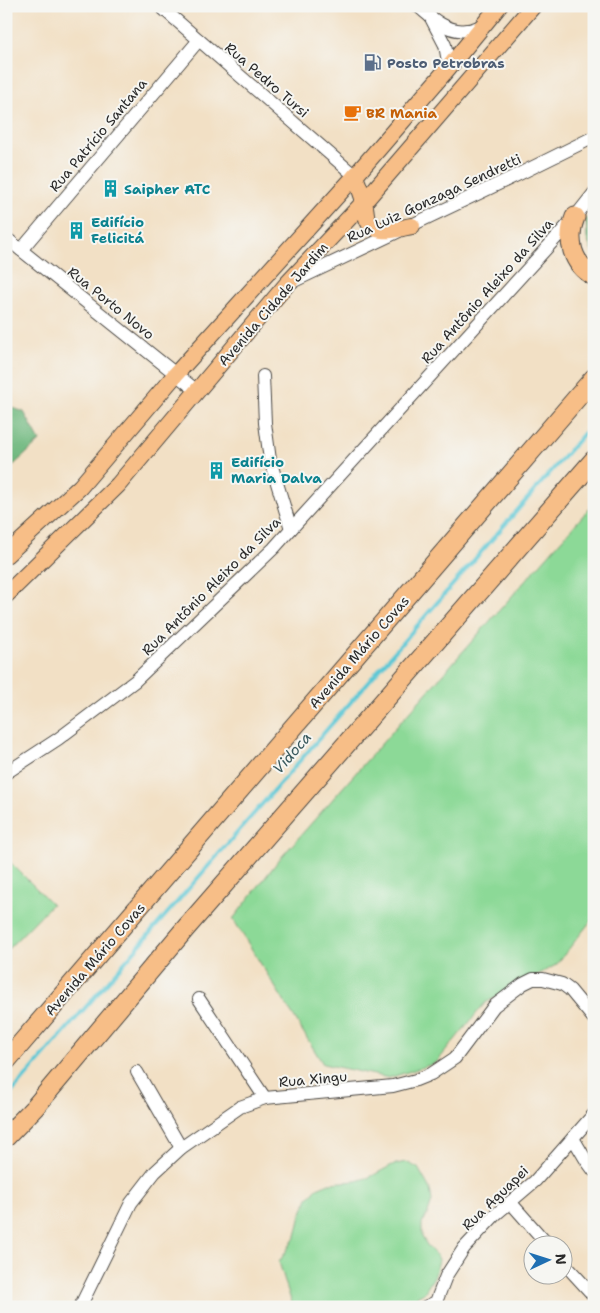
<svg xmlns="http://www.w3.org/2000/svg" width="600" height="1313" font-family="'Shantell Sans',sans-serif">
<rect width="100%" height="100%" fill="#f6f6f2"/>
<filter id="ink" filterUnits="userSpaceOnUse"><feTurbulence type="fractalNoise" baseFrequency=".02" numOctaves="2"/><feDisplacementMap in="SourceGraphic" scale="10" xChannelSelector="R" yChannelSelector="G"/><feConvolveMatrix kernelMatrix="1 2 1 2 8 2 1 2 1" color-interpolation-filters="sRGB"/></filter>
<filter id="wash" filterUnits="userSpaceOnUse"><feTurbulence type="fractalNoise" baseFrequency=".0096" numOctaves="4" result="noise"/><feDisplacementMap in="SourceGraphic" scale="20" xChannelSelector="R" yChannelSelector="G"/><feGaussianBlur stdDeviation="1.12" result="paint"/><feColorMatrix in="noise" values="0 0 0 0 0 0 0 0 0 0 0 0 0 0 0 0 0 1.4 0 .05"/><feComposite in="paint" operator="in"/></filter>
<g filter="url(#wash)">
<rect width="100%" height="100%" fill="#f2e0c5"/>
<g fill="#8cd997" stroke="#5c8261">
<polygon points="594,503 594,917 556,965 485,1003 436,1063 389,1078 323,1064 233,919 278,861"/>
<polygon points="6,858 52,904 6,951"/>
<polygon points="406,1162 418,1168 430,1189 432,1201 428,1213 422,1224 422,1237 429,1248 438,1257 439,1260 435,1275 424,1293 401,1306 397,1307 293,1307 279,1262 296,1236 301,1215 308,1198 317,1188 329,1183 356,1181 370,1177 392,1165"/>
</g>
<g fill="#71b980" stroke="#4e7256">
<polygon points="594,211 594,256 587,239 586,219"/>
<polygon points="8,406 24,412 40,441 6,472 6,447 8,445"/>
</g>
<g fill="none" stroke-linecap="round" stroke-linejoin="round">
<polyline stroke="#5dc8d5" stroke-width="4" points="6,1099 594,422"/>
</g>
</g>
<g filter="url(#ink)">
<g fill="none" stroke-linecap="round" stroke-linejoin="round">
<defs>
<g id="minor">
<polyline points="160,6 355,176"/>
<path d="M 418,6 C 431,18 448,33 467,30 C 472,30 478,27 483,25"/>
<polyline points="431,18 445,45 449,67"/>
<polyline points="6,238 197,391"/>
<polyline points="21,250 199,40"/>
<polyline points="292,282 515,176 594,137"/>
<polyline points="263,376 265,423 270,460 291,529"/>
<polyline points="6,773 58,739 135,681 274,548 291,529 575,217 594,193"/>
<polyline points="199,999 265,1098"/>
<polyline points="137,1072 181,1148"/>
<polyline points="573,1138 586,1160 594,1171"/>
<polyline points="511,1203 549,1246"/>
<polyline points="562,1261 594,1296"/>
<polyline points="80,1307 131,1203 155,1172 181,1148 240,1107 265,1098 393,1086 416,1080 431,1074 455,1058 494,1006 523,984 533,979 543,979 562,984 570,990 594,1019"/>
<polyline points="425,1307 436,1302 446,1276 464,1248 495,1215 535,1181 594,1114"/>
</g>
<g id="major">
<path d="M 355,176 C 358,185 362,193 364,202 C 366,208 365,215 368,221 C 376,237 399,228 412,226"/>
<polyline points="6,555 80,487 176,374 355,176 449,67 499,6"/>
<polyline points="6,595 118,485 287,284 364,202 533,6"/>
</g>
<g id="highway">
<path d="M 575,217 C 566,240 572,264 594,276"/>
<polyline points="6,1061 594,378"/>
<polyline points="6,1137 35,1107 185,929 594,460"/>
</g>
</defs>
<use href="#minor" stroke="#494642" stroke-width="14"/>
<use href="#major" stroke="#494642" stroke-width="18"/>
<use href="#highway" stroke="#494642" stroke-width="21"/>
<use href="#minor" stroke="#fff" stroke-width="12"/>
<use href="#major" stroke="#f7be87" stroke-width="16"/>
<use href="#highway" stroke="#f7be87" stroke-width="19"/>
</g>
</g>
<defs>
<symbol id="fuel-bare" viewBox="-9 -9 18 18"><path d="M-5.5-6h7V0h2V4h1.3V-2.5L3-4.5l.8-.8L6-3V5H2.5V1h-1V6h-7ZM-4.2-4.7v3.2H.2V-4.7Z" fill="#5c6f8a" stroke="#f6f6f2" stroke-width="2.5" paint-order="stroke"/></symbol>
<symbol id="cafe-bare" viewBox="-9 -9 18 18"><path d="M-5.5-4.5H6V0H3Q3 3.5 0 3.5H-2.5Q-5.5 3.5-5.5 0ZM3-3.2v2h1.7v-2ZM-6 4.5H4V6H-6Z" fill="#e8710a" stroke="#f6f6f2" stroke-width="2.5" paint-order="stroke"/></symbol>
<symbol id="building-bare" viewBox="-9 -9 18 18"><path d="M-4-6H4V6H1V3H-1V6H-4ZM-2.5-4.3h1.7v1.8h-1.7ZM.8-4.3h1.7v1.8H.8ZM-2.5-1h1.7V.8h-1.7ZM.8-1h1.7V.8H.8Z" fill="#0f9aa8" stroke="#f6f6f2" stroke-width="2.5" paint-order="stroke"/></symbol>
</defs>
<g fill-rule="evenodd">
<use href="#fuel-bare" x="360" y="50" width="25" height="25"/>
<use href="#cafe-bare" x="340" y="100" width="25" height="25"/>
<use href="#building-bare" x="98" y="176" width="25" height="25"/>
<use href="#building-bare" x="64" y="218" width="25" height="25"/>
<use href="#building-bare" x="204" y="458" width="25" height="25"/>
</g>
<g text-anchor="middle" stroke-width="4" stroke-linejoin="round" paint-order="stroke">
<g font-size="14" font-weight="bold" fill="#4e5e75" stroke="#f6f6f2" text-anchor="start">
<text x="387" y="68">Posto Petrobras</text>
</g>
<g font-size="14" fill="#2b2b2b" stroke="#f6f6f2">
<text transform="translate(267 80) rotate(41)" y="5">Rua Pedro Tursi</text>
<text transform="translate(98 135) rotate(-50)" y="5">Rua Patrício Santana</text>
<text transform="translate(434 198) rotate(-25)" y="5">Rua Luiz Gonzaga Sendretti</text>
<text transform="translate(487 291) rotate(-48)" y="5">Rua Antônio Aleixo da Silva</text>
<text transform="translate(111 303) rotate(39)" y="5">Rua Porto Novo</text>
<text transform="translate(273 304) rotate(-49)" y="5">Avenida Cidade Jardim</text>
<text transform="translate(211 586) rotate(-45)" y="5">Rua Antônio Aleixo da Silva</text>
<text transform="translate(359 652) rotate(-49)" y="5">Avenida Mário Covas</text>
<text transform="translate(95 959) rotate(-49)" y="5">Avenida Mário Covas</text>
<text transform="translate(313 1079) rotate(-5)" y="5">Rua Xingu</text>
<text transform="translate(495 1198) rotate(-44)" y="5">Rua Aguapei</text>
</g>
<g font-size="14" font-weight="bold" fill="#c56008" stroke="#f6f6f2" text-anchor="start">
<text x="366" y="118">BR Mania</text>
</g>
<g font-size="14" font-weight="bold" fill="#0d838f" stroke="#f6f6f2" text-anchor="start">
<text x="124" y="194">Saipher ATC</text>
<text x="91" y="227">Edifício<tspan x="91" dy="16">Felicitá</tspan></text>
<text x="231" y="467">Edifício<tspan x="231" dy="16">Maria Dalva</tspan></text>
</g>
<g font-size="15" font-style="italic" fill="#3a5a5e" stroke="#f6f6f2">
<text transform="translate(292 753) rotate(-49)" y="5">Vidoca</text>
</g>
</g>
<rect width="600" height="1313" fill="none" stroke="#f6f6f2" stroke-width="25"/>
<g transform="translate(548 1260) rotate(86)"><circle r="24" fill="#f6f6f2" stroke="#a5a5a2"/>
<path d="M0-4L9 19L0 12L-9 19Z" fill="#1f6fb2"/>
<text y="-8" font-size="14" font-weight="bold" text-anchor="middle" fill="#2b2b2b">N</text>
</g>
</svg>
